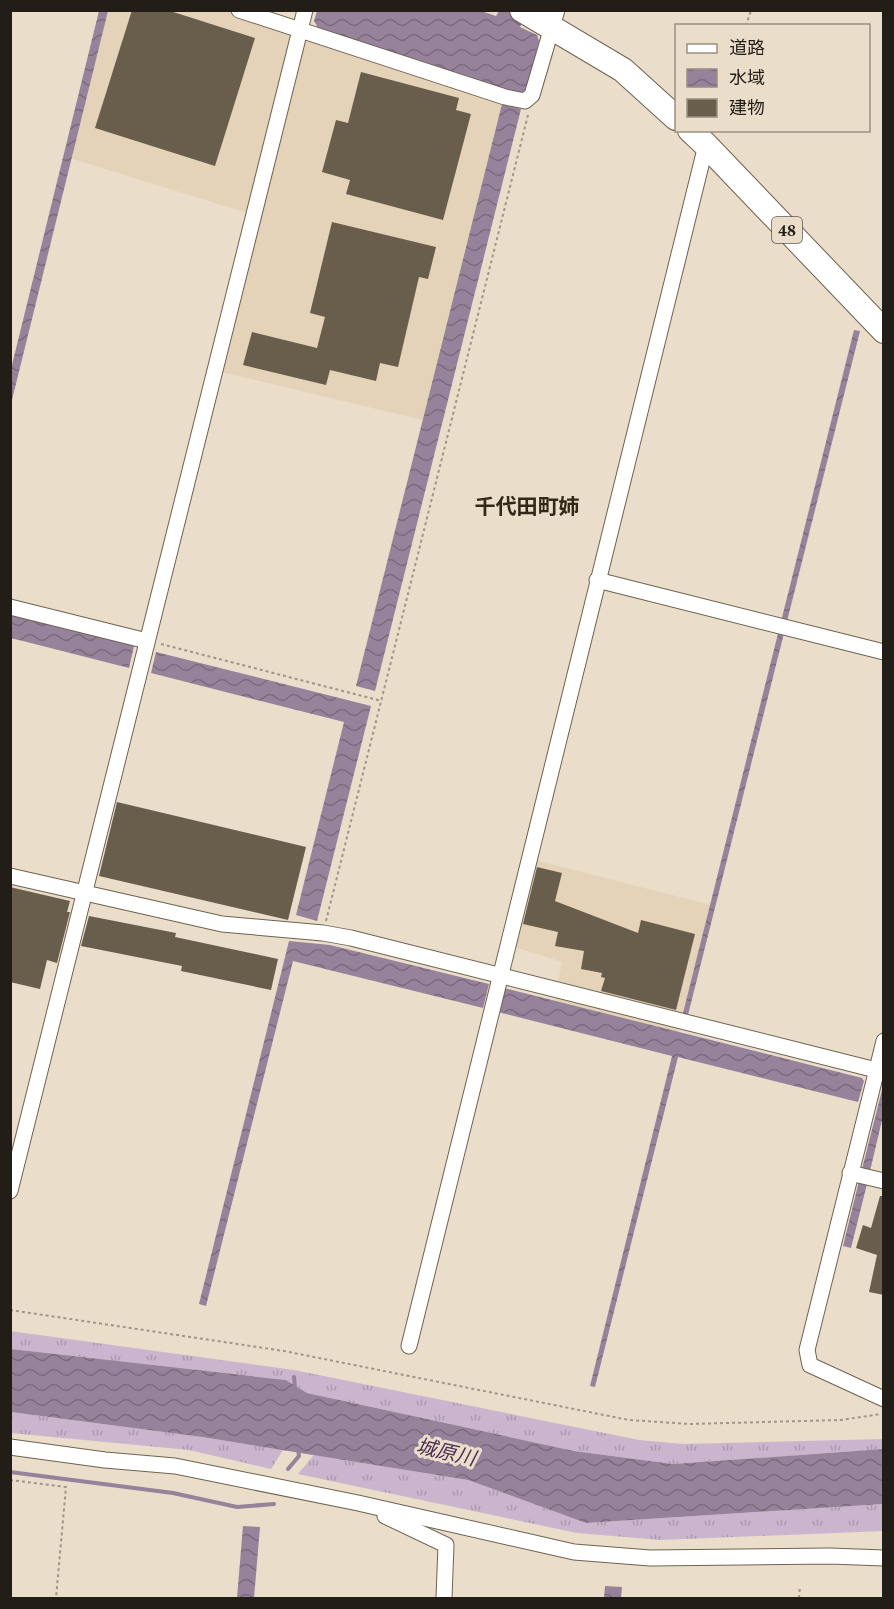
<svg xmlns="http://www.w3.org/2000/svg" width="894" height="1609" font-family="Spectral,'Noto Sans JP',serif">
<defs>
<pattern id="grass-tufts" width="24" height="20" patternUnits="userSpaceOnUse" patternTransform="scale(1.5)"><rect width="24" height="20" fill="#cab4ce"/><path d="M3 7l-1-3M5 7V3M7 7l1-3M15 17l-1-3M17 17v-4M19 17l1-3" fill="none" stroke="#ad9ab0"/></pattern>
<pattern id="water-waves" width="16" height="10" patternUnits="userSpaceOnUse" patternTransform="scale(1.5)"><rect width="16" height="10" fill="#97829b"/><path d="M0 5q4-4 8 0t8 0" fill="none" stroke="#7b6a7d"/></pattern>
</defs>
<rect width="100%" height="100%" fill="#eaddc9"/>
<g fill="#e4d3b8">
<polygon points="104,11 228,11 504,105 427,421 222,372 260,217 70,158"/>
<polygon points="523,857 711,905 677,1039 553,1007 562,962 502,943"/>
</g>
<g fill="url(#grass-tufts)">
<polygon points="10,1331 294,1370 639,1440 684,1444 883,1439 883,1449 673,1464 574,1451 307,1393 286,1380 11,1349"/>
<polygon points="11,1412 202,1437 283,1450 271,1469 189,1450 11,1433"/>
<polygon points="314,1455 468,1480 586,1523 883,1504 883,1531 661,1540 577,1533 298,1474"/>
</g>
<g fill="url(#water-waves)">
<polygon points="478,10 496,16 499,11 527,11 520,27 537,35 539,41 526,91 521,93 507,91 318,28 314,21 317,11"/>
<polygon points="99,11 108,11 11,404 11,369"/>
<polygon points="502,104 521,109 375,691 356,686"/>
<polygon points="854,330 860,331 688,1015 683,1013"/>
<polygon points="11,615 134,646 129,668 11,638"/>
<polygon points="156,652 371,706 317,921 296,915 344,722 151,673"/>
<polygon points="289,941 330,945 489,984 483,1008 293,961 206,1306 199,1304"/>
<polygon points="504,988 862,1078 864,1081 858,1102 678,1057 595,1387 590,1386 672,1056 498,1012"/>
<polygon points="883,1086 883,1116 870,1171 862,1169"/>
<polygon points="859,1181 867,1184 851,1248 843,1246"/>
<polygon points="11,1349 286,1380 307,1393 574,1451 673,1464 883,1449 883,1504 586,1523 468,1480 202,1437 11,1412"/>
<polygon points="243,1526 260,1527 254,1598 237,1598"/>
<polygon points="605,1586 622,1587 621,1598 604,1598"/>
</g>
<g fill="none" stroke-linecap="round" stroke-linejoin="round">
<g stroke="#97829b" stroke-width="4">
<polyline points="294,1377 295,1388"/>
<polyline points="288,1469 299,1456 298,1449"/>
<polyline points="10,1472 173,1493 237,1507 274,1504"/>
</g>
</g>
<g fill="#695e4c">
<polygon points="132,10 167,10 255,38 215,166 95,128"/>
<polygon points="361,72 459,98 456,110 471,114 443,220 346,194 350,180 322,172 336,120 348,123"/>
<polygon points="332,222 436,247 428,279 419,277 398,367 380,363 376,381 330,370 326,385 243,365 252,332 317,348 325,317 310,313"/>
<polygon points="117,802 306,847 288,920 99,876"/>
<polygon points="537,867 562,873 555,901 638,933 641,920 695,934 676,1010 601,991 605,978 601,977 602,973 581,969 584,951 555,946 558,932 523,924"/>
<polygon points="10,887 70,901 67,912 70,912 57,963 47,960 40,989 10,982"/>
<polygon points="89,916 176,933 175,937 278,959 271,990 181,971 182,966 81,946"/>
<polygon points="880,1196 884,1196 884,1295 869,1292 877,1255 856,1248 863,1225 871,1228"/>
</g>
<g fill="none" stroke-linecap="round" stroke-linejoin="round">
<defs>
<g id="street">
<polyline points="239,10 505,97 525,101 532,95 557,10"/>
<polyline points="597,580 884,652"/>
<polyline points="10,607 147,641"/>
<polyline points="10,876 222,924 323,933 351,938 876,1070"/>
<polyline points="884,1041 807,1350 810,1365 884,1399"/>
<polyline points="850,1173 884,1181"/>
<polyline points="10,1191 305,10"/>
<polyline points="409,1346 706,145"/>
<polyline points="10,1447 105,1460 175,1466 358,1503 574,1552 650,1558 830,1556 884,1558"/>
<polyline points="385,1516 446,1545 444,1598"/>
</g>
<g id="primary">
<polyline points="522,10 623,70 676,118"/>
<polyline points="690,130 706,145 884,331"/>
</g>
</defs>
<use href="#street" stroke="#6e6351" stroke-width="17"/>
<use href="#primary" stroke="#6e6351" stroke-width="26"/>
<g stroke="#a09687" stroke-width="2" stroke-dasharray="3 3" stroke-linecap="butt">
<polyline points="746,26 751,10"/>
<polyline points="161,644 382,701"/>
<polyline points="326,921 528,115"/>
<polyline points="10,1310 284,1351 629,1420 689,1424 841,1420 881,1414"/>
<polyline points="10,1480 66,1487 56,1598"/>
<polyline points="799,1598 800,1586"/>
<polyline points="879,1598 880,1598"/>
</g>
<use href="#street" stroke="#fff" stroke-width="15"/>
<use href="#primary" stroke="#fff" stroke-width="24"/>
</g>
<g text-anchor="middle" stroke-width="6" stroke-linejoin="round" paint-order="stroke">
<rect fill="#eaddc9" stroke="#5e574c" stroke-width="1.5" x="772" y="217" width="30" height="26" rx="4.5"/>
<g font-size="16" font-weight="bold" fill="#221d16">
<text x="787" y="236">48</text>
</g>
<g font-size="20" font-style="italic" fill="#4e2f55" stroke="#eaddc9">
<text transform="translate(446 1452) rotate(13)" y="7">城原川</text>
</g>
<g font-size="21" font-weight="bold" fill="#322818" stroke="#eaddc9">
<text x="527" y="514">千代田町姉</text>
</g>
</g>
<rect width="894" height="1609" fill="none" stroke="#221d16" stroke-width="24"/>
<rect x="675" y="24" width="195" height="108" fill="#eaddc9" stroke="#9a9081" stroke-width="1.5"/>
<rect x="687" y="44" width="30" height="9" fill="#ffffff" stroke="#9a9081" stroke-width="1.5"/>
<text x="729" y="54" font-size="18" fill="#221d16">道路</text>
<rect x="687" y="69" width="30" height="18" fill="url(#water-waves)" stroke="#9a9081" stroke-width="1.5"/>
<text x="729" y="84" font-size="18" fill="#221d16">水域</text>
<rect x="687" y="99" width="30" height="18" fill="#695e4c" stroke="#9a9081" stroke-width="1.5"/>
<text x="729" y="114" font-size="18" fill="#221d16">建物</text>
</svg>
